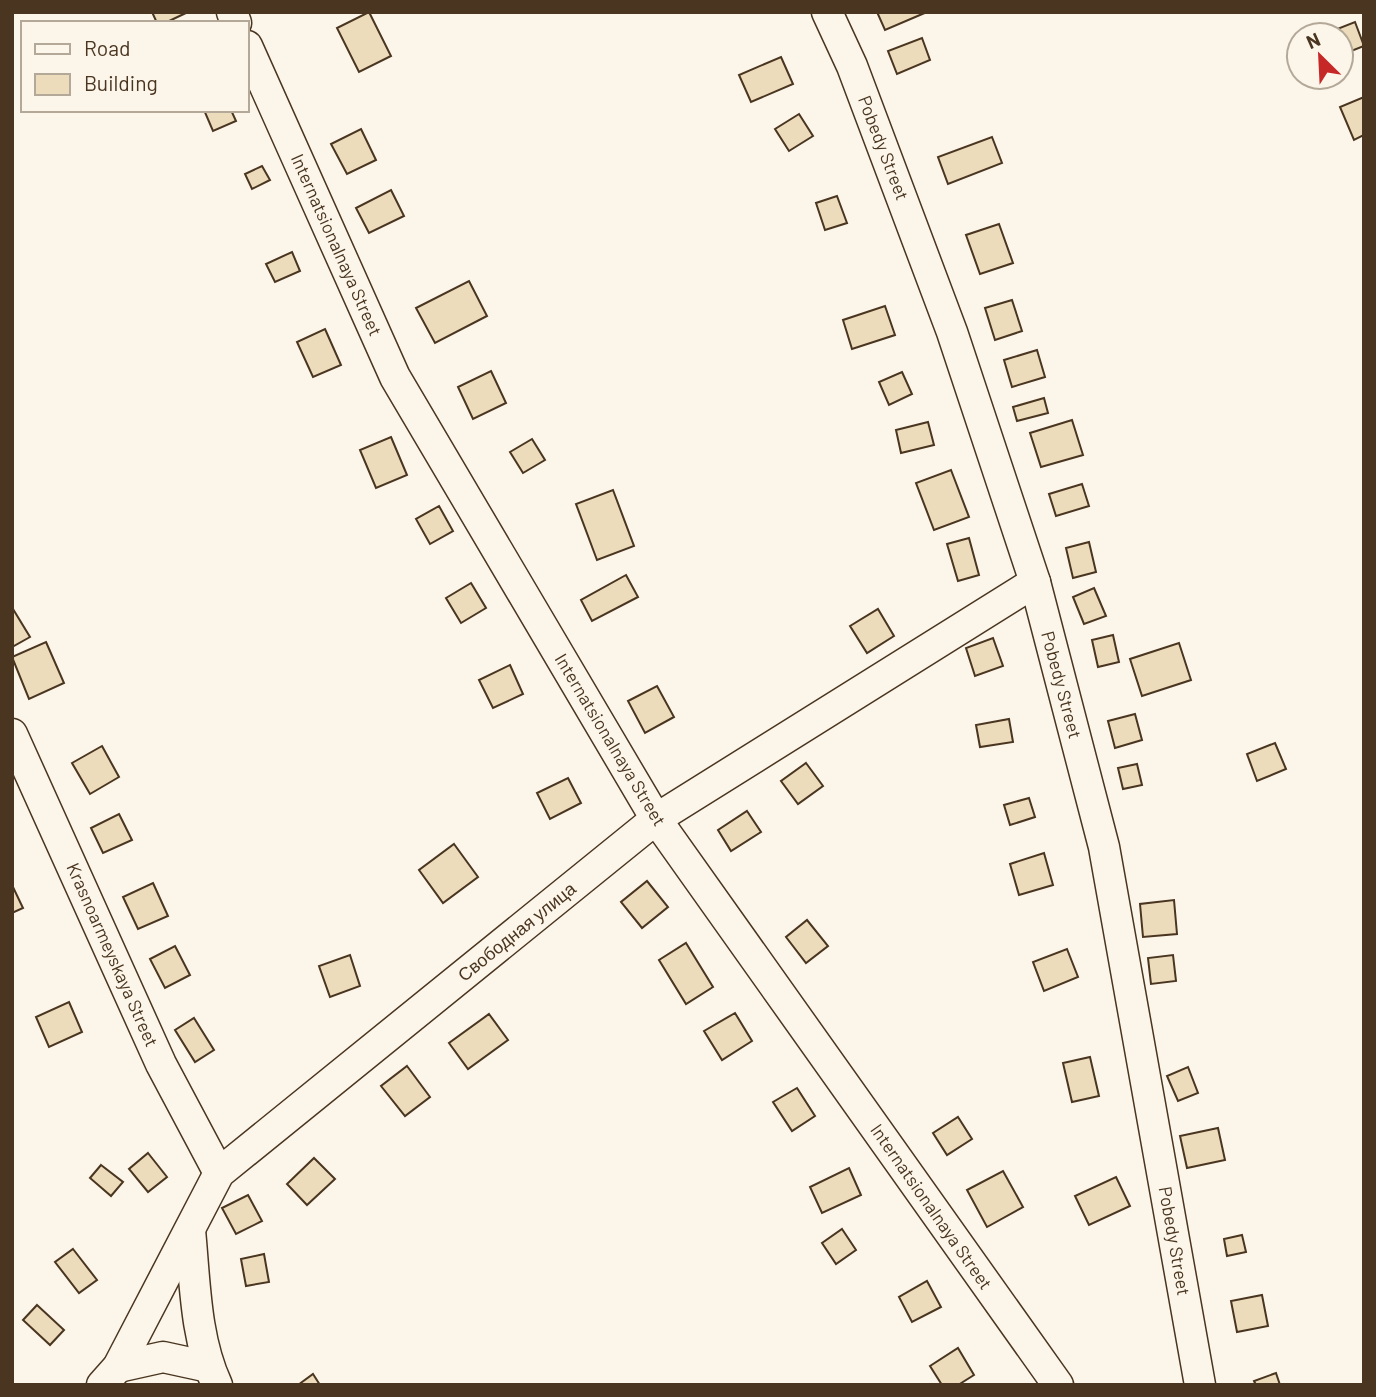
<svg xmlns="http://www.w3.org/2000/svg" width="1376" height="1397" font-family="Barlow,sans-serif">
<rect width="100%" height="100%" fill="#fbf6e9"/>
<g fill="#ecdcbc" stroke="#4a3520" stroke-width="2">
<polygon points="152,12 188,12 165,23 157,23"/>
<polygon points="369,12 391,56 359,72 337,28"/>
<polygon points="877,12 927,12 885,30"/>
<polygon points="1355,22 1364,46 1341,55 1341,35 1333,35 1332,31"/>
<polygon points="922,38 930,60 897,74 888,51"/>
<polygon points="781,57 793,84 751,102 739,75"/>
<polygon points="1364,97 1364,135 1354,140 1340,107"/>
<polygon points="204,110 231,110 236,121 213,131"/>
<polygon points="799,114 813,136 789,151 775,129"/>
<polygon points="361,129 376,160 347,174 331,144"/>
<polygon points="992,137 1002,163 948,184 938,157"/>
<polygon points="262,166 270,180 252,189 245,174"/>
<polygon points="391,190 404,216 369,233 356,208"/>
<polygon points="837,196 847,223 825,230 816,203"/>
<polygon points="999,224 1013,263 980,274 966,235"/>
<polygon points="292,252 300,271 275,282 266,264"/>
<polygon points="469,281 487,316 435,343 416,308"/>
<polygon points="1012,300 1022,331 995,340 985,308"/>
<polygon points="885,306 895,335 852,349 843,320"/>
<polygon points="325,329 341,365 313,377 297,342"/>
<polygon points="1037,350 1045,377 1012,387 1004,360"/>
<polygon points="491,371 506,403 473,419 458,387"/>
<polygon points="902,372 912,394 889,405 879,382"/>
<polygon points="1044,398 1048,413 1017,421 1013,407"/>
<polygon points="1072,420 1083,455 1041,467 1030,433"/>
<polygon points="928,422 934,445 901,453 896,430"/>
<polygon points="391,437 407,475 376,488 360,450"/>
<polygon points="532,439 545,460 523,473 510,452"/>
<polygon points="951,470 969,517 934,530 916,483"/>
<polygon points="1082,484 1089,506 1056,516 1049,494"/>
<polygon points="613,490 634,546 597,560 576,504"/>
<polygon points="439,506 453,531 430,544 416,519"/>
<polygon points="969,538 979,575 958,581 947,544"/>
<polygon points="1089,542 1096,572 1073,578 1066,548"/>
<polygon points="626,575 638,597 592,621 581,600"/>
<polygon points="471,583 486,608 461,623 446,598"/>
<polygon points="1094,588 1106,616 1084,624 1073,597"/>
<polygon points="13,609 30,637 12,647 12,610"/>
<polygon points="878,609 894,636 867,653 850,626"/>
<polygon points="1113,635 1119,662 1098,667 1092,640"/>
<polygon points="993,638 1003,666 975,676 966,648"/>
<polygon points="46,642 64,683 29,699 12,657"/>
<polygon points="1179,643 1191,680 1142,696 1130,659"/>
<polygon points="510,665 523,694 493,708 479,680"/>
<polygon points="657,686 674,717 645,733 628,701"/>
<polygon points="1135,714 1142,740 1115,748 1108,721"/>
<polygon points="1009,719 1013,742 980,747 976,725"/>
<polygon points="1275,743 1286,769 1257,781 1247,754"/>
<polygon points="102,746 119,777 90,794 72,763"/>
<polygon points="806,763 823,786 798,804 781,781"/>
<polygon points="1137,764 1142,785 1123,789 1118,768"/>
<polygon points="568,778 581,803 550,819 537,793"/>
<polygon points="1029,798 1035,817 1010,825 1004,805"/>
<polygon points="747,811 761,832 731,851 718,830"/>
<polygon points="119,814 132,840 103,853 91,828"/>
<polygon points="454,844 478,877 443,903 419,870"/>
<polygon points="1044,853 1053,885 1019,895 1010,864"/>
<polygon points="647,881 668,907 642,928 621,902"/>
<polygon points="153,883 168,916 138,929 123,897"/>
<polygon points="12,885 23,908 12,913"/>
<polygon points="1174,900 1177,934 1143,937 1140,904"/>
<polygon points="807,920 828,946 806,963 786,937"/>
<polygon points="686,943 713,987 686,1004 659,960"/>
<polygon points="175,946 190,975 165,988 150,959"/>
<polygon points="1067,949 1078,977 1044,991 1033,962"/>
<polygon points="350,955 360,986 330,997 319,966"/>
<polygon points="1173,955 1176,981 1151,984 1148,958"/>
<polygon points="69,1002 82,1032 49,1047 36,1017"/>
<polygon points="735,1013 752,1041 722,1060 704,1031"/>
<polygon points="489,1014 508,1040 468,1069 449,1043"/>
<polygon points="194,1018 214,1050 195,1062 175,1030"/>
<polygon points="1090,1057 1099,1096 1072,1102 1063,1063"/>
<polygon points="407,1066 430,1097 405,1116 381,1086"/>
<polygon points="1188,1067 1198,1093 1178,1101 1167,1076"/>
<polygon points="797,1088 815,1116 792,1131 773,1102"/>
<polygon points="958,1117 972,1139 947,1155 933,1133"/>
<polygon points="1218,1128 1225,1160 1187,1168 1180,1136"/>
<polygon points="148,1153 167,1177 148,1192 129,1169"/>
<polygon points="314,1158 335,1179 307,1205 287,1184"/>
<polygon points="101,1165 123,1182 111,1196 90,1178"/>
<polygon points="849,1168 861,1195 822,1213 810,1187"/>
<polygon points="1003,1171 1023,1207 987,1227 967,1190"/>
<polygon points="1116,1177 1130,1206 1089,1225 1075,1196"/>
<polygon points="248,1195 262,1221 236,1234 222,1208"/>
<polygon points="842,1229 856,1250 836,1264 822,1243"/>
<polygon points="1242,1235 1246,1252 1227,1256 1224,1239"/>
<polygon points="73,1249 97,1280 79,1293 55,1262"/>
<polygon points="264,1254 269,1282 246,1286 241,1259"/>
<polygon points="927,1281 941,1307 912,1322 899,1297"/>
<polygon points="1262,1295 1268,1326 1237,1332 1231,1301"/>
<polygon points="37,1305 64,1330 50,1345 23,1320"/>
<polygon points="958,1348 974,1375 958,1385 942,1385 930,1366"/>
<polygon points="1276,1373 1280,1385 1256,1385 1254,1381"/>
<polygon points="313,1374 320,1385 298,1385"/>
</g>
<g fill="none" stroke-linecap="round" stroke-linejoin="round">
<defs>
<g id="minor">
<polyline points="232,12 236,23"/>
<polyline points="827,12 852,66 952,332 1035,582 1104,847 1200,1385"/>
<polyline points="247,46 395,377 656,819 1058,1385"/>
<polyline points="12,734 161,1064 219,1173"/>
<path d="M 190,1230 C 195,1281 195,1338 217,1385"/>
<polyline points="118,1367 163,1357 209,1367"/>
<polyline points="102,1385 118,1367 219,1173 656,819 1035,582"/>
</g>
</defs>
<use href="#minor" stroke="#4a3520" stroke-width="33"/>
<use href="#minor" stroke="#fbf6e9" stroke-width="30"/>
</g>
<g text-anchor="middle" stroke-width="5" stroke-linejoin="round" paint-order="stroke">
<g font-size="18" fill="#4a3520" stroke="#fbf6e9">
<text transform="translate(883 148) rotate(69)" y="6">Pobedy Street</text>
<text transform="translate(336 245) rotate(66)" y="6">Internatsionalnaya Street</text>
<text transform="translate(1061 685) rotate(75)" y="6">Pobedy Street</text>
<text transform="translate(610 740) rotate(59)" y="6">Internatsionalnaya Street</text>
<text transform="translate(517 932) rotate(-39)" y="6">Свободная улица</text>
<text transform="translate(112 955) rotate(66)" y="6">Krasnoarmeyskaya Street</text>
<text transform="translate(931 1207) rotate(55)" y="6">Internatsionalnaya Street</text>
<text transform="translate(1174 1241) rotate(80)" y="6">Pobedy Street</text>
</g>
</g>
<rect width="1376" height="1397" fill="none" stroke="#4a3520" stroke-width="28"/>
<rect x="21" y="21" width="228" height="91" fill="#fbf6e9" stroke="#b4a999" stroke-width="2"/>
<rect x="35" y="44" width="35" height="10" fill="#fbf6e9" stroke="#b4a999" stroke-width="2"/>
<text x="84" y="56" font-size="21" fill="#4a3520">Road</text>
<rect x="35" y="74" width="35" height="21" fill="#ecdcbc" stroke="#b4a999" stroke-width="2"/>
<text x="84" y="91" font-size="21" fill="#4a3520">Building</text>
<g transform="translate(1320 56) rotate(336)"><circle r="33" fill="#fbf6e9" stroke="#b4a999" stroke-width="2"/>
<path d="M0-5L12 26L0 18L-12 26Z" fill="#c62828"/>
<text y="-10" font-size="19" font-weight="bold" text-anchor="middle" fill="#4a3520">N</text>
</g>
</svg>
